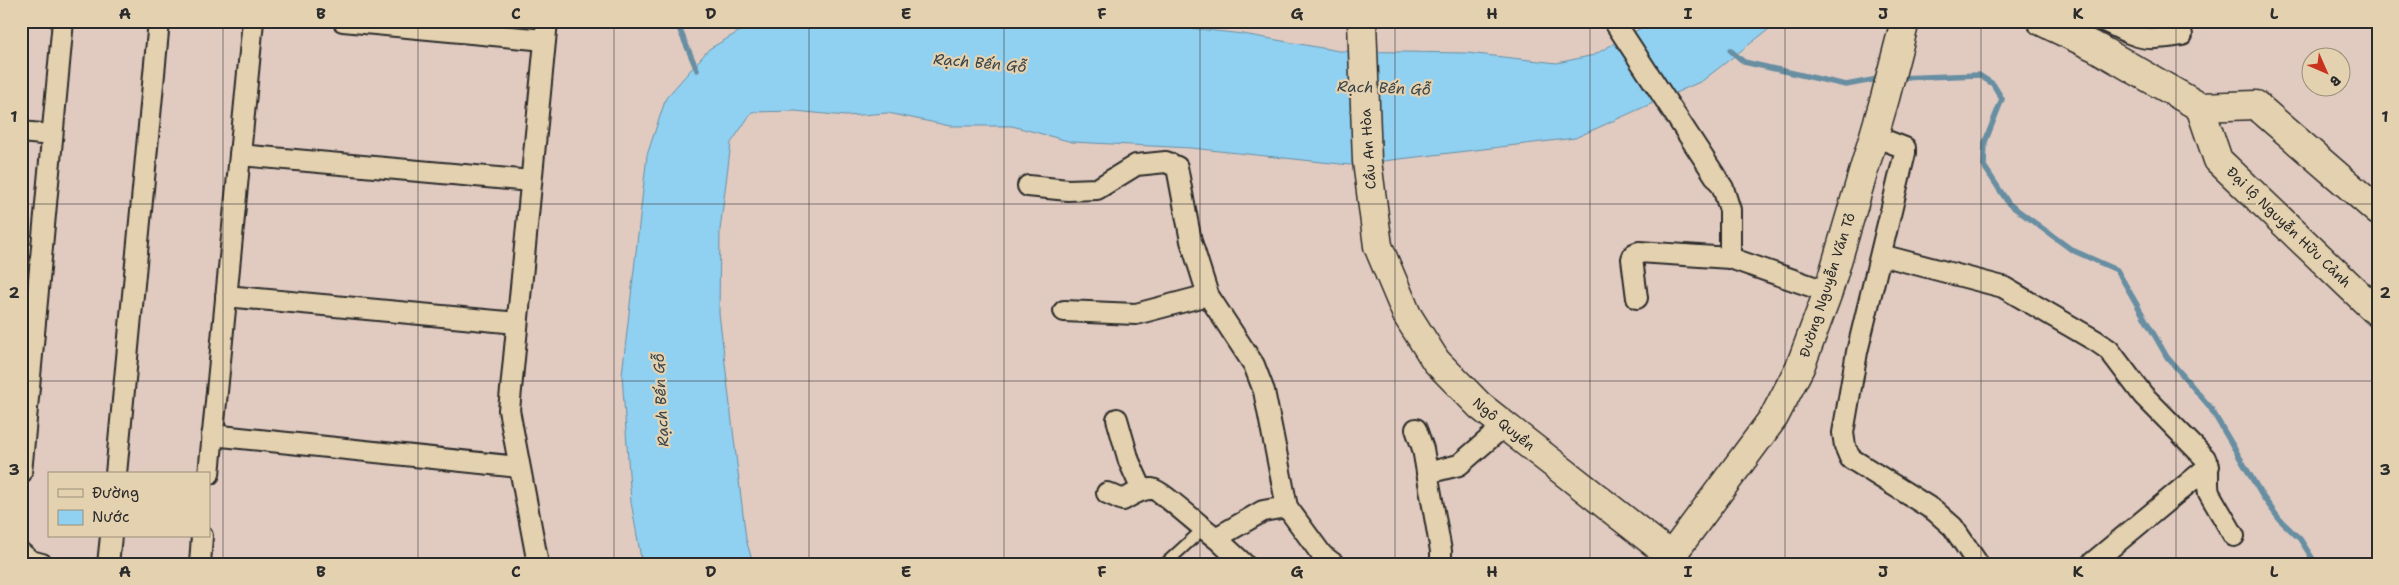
<svg xmlns="http://www.w3.org/2000/svg" width="2399" height="585" font-family="'Shantell Sans',sans-serif">
<rect width="100%" height="100%" fill="#e1cbc1"/>
<filter id="ink" filterUnits="userSpaceOnUse"><feTurbulence type="fractalNoise" baseFrequency=".02" numOctaves="2"/><feDisplacementMap in="SourceGraphic" scale="10" xChannelSelector="R" yChannelSelector="G"/><feConvolveMatrix kernelMatrix="1 2 1 2 8 2 1 2 1" color-interpolation-filters="sRGB"/></filter>
<g filter="url(#ink)">
<polygon fill="#90d0f1" stroke="#688ea2" points="763,21 1127,21 1243,34 1339,51 1467,53 1557,63 1594,55 1653,21 1776,21 1773,26 1702,81 1575,138 1350,165 1191,148 1072,142 1012,126 950,126 888,113 846,116 795,111 752,112 731,143 720,230 719,313 746,539 753,564 642,564 631,502 622,375 647,155 666,98 709,49 754,23"/>
<g fill="none" stroke-linecap="round" stroke-linejoin="round">
<g stroke="#688ea2" stroke-width="5.5">
<polyline points="676,21 697,70"/>
<polyline points="1730,50 1744,62 1846,85 1883,78"/>
<polyline points="1897,78 1979,75 1993,84 2002,99 1985,142 1984,166 2009,204 2072,250 2117,270 2167,357 2210,407 2263,497 2280,520 2300,539 2316,564"/>
</g>
<defs>
<polyline id="lane" points="1165,564 1203,529"/>
<g id="street">
<polyline points="343,21 545,40"/>
<polyline points="1614,21 1723,188 1730,210 1730,258 1828,292"/>
<path d="M 2104,21 C 2139,38 2142,42 2182,35"/>
<polyline points="21,132 52,135"/>
<polyline points="1874,136 1905,148 1905,153 1857,352 1843,433 1845,446 1850,458 1935,511 1953,527 1978,564"/>
<polyline points="240,155 531,181"/>
<polyline points="1028,186 1068,190 1097,189 1136,165 1166,162 1177,167 1191,241 1208,295 1254,365 1264,391 1287,507 1322,555 1334,564"/>
<path d="M 1881,255 L 2003,287 L 2096,341 L 2109,350 L 2143,395 L 2205,458 C 2211,470 2206,481 2209,493 L 2234,536"/>
<polyline points="226,296 517,323"/>
<polyline points="1637,298 1632,259 1634,254 1639,252 1730,258"/>
<polyline points="1064,311 1136,314 1208,295"/>
<polyline points="1117,419 1129,461 1142,490"/>
<polyline points="1416,429 1423,449 1441,551 1441,564"/>
<polyline points="212,435 519,467"/>
<polyline points="21,473 63,21"/>
<polyline points="1427,473 1459,465 1504,426"/>
<polyline points="116,474 159,21"/>
<polyline points="209,474 253,21"/>
<path d="M 1107,493 L 1123,500 C 1132,495 1142,488 1152,489 C 1160,489 1204,530 1216,538"/>
<polyline points="21,553 31,561 42,564"/>
<polyline points="108,564 111,536"/>
<polyline points="200,564 202,536"/>
<polyline points="538,564 509,410 547,21"/>
<polyline points="1244,564 1216,538 1263,511 1287,507"/>
<polyline points="2091,564 2209,466"/>
</g>
<g id="secondary">
<polyline points="1362,21 1367,161 1378,246 1407,315 1436,361 1480,406 1671,556 1678,564"/>
<polyline points="2041,21 2097,48 2200,107 2256,105 2378,211"/>
<polyline points="2200,107 2218,160 2378,313"/>
<polyline points="1671,556 1774,417 1800,367 1828,292 1885,98 1905,21"/>
</g>
</defs>
<use href="#lane" stroke="#2b2b2b" stroke-width="14"/>
<use href="#street" stroke="#2b2b2b" stroke-width="24"/>
<use href="#secondary" stroke="#2b2b2b" stroke-width="31"/>
<use href="#lane" stroke="#e4d1af" stroke-width="10"/>
<use href="#street" stroke="#e4d1af" stroke-width="20"/>
<use href="#secondary" stroke="#e4d1af" stroke-width="28"/>
</g>
</g>
<path fill="none" stroke="#2b2b2b" stroke-width="1" stroke-opacity="0.55" d="M 223,21 L 223,564M 418,21 L 418,564M 614,21 L 614,564M 809,21 L 809,564M 1004,21 L 1004,564M 1200,21 L 1200,564M 1395,21 L 1395,564M 1590,21 L 1590,564M 1785,21 L 1785,564M 1981,21 L 1981,564M 2176,21 L 2176,564M 21,204 L 2378,204M 21,381 L 2378,381"/>
<g text-anchor="middle" stroke-width="4.5" stroke-linejoin="round" paint-order="stroke">
<g font-size="14" fill="#2b2b2b" stroke="#e4d1af">
<text transform="translate(1368 149) rotate(-94)" y="5">Cầu An Hòa</text>
<text transform="translate(2289 227) rotate(44)" y="5">Đại lộ Nguyễn Hữu Cảnh</text>
<text transform="translate(1827 285) rotate(-72)" y="5">Đường Nguyễn Văn Tỏ</text>
<text transform="translate(1504 424) rotate(39)" y="5">Ngô Quyền</text>
</g>
<g font-size="15" font-style="italic" fill="#3a4449" stroke="#e4d1af">
<text transform="translate(980 63) rotate(5)" y="5">Rạch Bến Gỗ</text>
<text transform="translate(1384 88) rotate(2)" y="5">Rạch Bến Gỗ</text>
<text transform="translate(661 400) rotate(-93)" y="5">Rạch Bến Gỗ</text>
</g>
</g>
<rect width="2399" height="585" fill="none" stroke="#e4d1af" stroke-width="55"/>
<rect x="48" y="472" width="162" height="65" fill="#e4d1af" stroke="#9a8f7a"/>
<rect x="58" y="489" width="25" height="8" fill="#e4d1af" stroke="#9a8f7a"/>
<text x="92" y="498" font-size="15" fill="#2b2b2b">Đường</text>
<rect x="58" y="510" width="25" height="15" fill="#90d0f1" stroke="#9a8f7a"/>
<text x="92" y="522" font-size="15" fill="#2b2b2b">Nước</text>
<g transform="translate(2326 72) rotate(135)"><circle r="24" fill="#e4d1af" stroke="#9a8f7a"/>
<path d="M0-4L9 19L0 12L-9 19Z" fill="#c8321e"/>
<text y="-8" font-size="14" font-weight="bold" text-anchor="middle" fill="#2b2b2b">B</text>
</g>
<rect x="28" y="28" width="2344" height="530" fill="none" stroke="#2b2b2b" stroke-width="2"/>
<g font-size="16" text-anchor="middle" font-weight="bold" fill="#2b2b2b">
<text x="125" y="19">A</text>
<text x="321" y="19">B</text>
<text x="516" y="19">C</text>
<text x="711" y="19">D</text>
<text x="906" y="19">E</text>
<text x="1102" y="19">F</text>
<text x="1297" y="19">G</text>
<text x="1492" y="19">H</text>
<text x="1688" y="19">I</text>
<text x="1883" y="19">J</text>
<text x="2078" y="19">K</text>
<text x="2274" y="19">L</text>
<text x="14" y="122">1</text>
<text x="2385" y="122">1</text>
<text x="14" y="298">2</text>
<text x="2385" y="298">2</text>
<text x="14" y="475">3</text>
<text x="2385" y="475">3</text>
<text x="125" y="577">A</text>
<text x="321" y="577">B</text>
<text x="516" y="577">C</text>
<text x="711" y="577">D</text>
<text x="906" y="577">E</text>
<text x="1102" y="577">F</text>
<text x="1297" y="577">G</text>
<text x="1492" y="577">H</text>
<text x="1688" y="577">I</text>
<text x="1883" y="577">J</text>
<text x="2078" y="577">K</text>
<text x="2274" y="577">L</text>
</g>
</svg>
